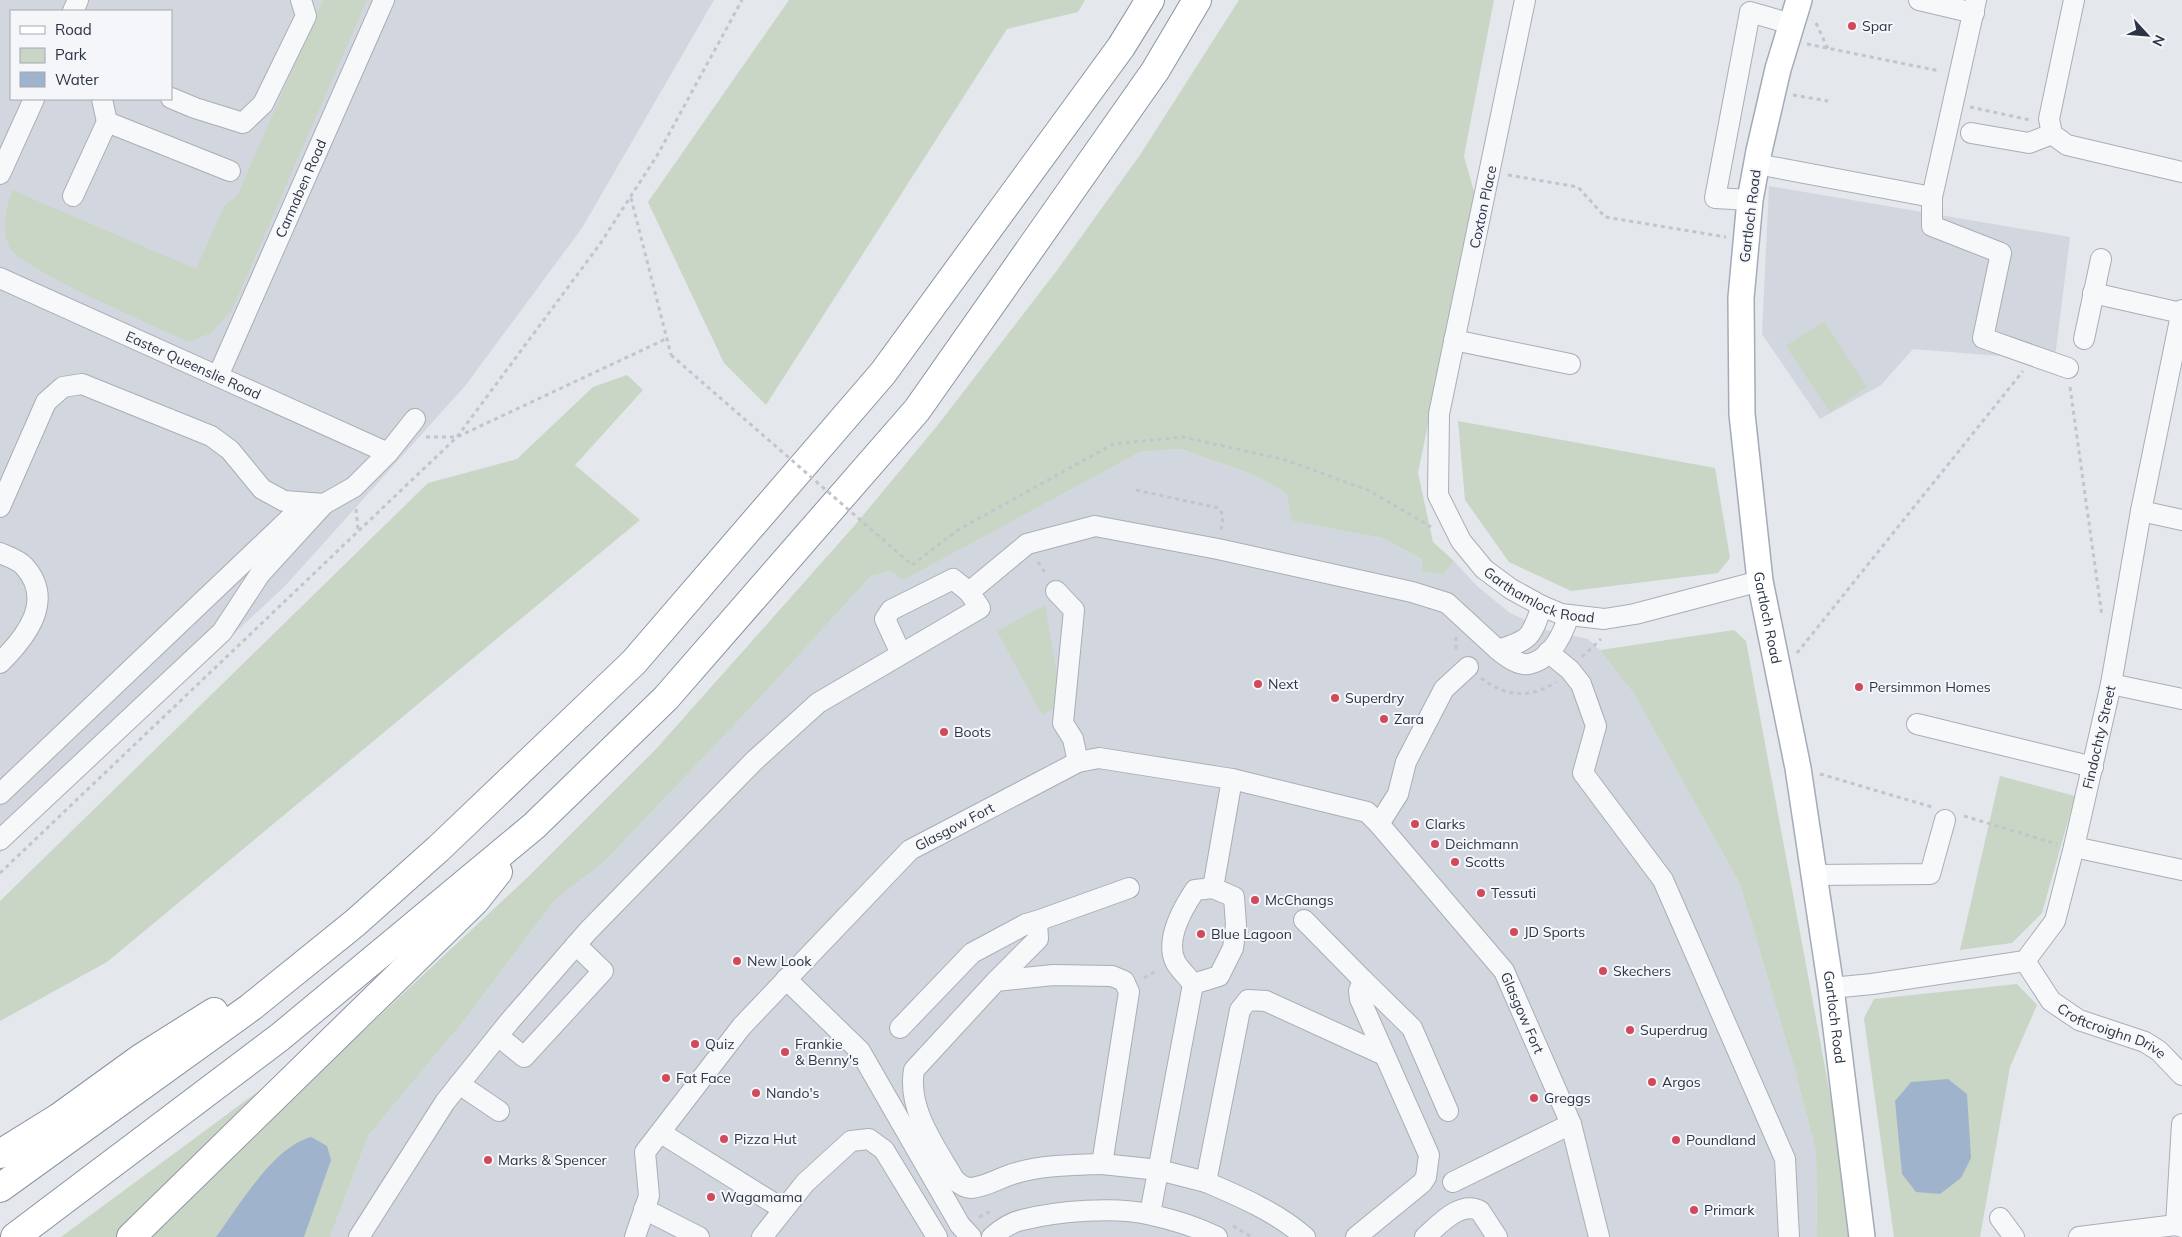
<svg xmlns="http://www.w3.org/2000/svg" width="2182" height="1237" font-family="Mulish,sans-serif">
<rect width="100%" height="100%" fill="#e4e7ec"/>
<g fill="#d2d6de" fill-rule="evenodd">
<path d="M 0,0 L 714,0 L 582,228 L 465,386 L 286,585 L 0,853 ZM 11,11 L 171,11 L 171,99 L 11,99 Z"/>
<polygon points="1769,186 2070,237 2054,365 2013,357 1913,349 1881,385 1820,419 1762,334"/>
<polygon points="1181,449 1254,475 1288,493 1292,521 1382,538 1422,559 1421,571 1443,575 1454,561 1477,586 1510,613 1546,630 1588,639 1600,650 1634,694 1740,884 1795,1071 1816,1151 1817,1237 330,1237 368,1136 466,1018 555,900 605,861 757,701 871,576 891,571 903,579 1140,452"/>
</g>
<g fill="#c9d6c5">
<path d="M 323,0 L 367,0 L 232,310 L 211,333 L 189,342 C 161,329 20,268 10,248 C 0,225 6,213 12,190 L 196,269 L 224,206 L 237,196 Z"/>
<polygon points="789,0 1085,0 1078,12 1007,29 766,405 724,363 648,202"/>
<polygon points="1239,0 1494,0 1464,156 1475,195 1418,473 1433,542 1454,561 1443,575 1421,571 1422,559 1382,538 1292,521 1287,493 1254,475 1181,449 1140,452 903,580 891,571 871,576 757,701 605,861 555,900 466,1018 368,1136 330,1237 143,1237 529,876 656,749 855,525 937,426 1058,269 1140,155"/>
<polygon points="1824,321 1867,387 1830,412 1786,346"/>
<polygon points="627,375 643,390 575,465 640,520 107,962 0,1021 0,901 428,483 517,459 593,387"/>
<polygon points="1458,421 1715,468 1730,558 1718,573 1571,591 1509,562 1465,500"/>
<polygon points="1045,605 1062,704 1042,715 997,631"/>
<polygon points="1734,630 1746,641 1832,1105 1849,1237 1817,1237 1816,1151 1795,1071 1740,884 1634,694 1600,650"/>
<polygon points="2000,776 2075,796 2042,913 2012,943 1960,950"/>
<polygon points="2017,984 2037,1005 2010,1067 1980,1237 1894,1237 1864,1018 1874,999"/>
<polygon points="309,1054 174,1178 117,1237 61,1237"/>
</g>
<g fill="#9fb4cc">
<polygon points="1948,1079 1967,1094 1971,1158 1961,1178 1940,1194 1916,1192 1902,1174 1895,1101 1911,1082"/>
<path d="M 311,1137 L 327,1146 L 331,1160 L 304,1237 L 216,1237 C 239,1206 273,1147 311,1137 Z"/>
</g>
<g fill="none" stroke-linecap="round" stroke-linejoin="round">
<defs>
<g id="minor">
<path id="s1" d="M 1525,0 L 1439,414 L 1438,495 L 1461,541 L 1484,569 L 1511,589 L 1542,606 L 1561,614 L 1604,619 L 1635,614 L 1760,581"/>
<polyline points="1919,0 1974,13"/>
<polyline points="2074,0 2049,119 2052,134 2067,145 2182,172"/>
<polyline points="73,11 78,0"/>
<polyline points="171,98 195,108 243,123 263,104 306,16 301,0"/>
<polyline points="102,99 107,122 230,171"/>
<polyline points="1971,133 2029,143 2052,134"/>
<polyline points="1757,164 1932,197 1976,0"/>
<polyline points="0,174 34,99"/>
<polyline points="73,196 107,122"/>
<polyline points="1932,197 1932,226 2001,253 1983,338 2068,368"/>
<polyline points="1750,200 1715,198 1750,12 1791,24"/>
<path id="s2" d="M 0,278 L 388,453"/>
<polyline points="2093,293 2181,313"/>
<polyline points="2084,339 2101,259"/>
<polyline points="1454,340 1570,364"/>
<path id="s3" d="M 218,376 L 384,0"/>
<polyline points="0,507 46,402 63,387 82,384 211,436 230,450 262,489 284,501 324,504 354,487 388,453 415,419"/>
<polyline points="2141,511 2182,520"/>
<path d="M 0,553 C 7,556 19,560 24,566 C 55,600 27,636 0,663"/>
<polyline points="1056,591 1074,610 1063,723 1073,739 1078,762"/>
<path d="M 1542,606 C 1531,638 1530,640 1498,650 C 1506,656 1518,666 1529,664 C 1552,659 1563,634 1569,615"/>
<polyline points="1548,652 1570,670 1581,684 1596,726 1583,773 1663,880 1785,1159 1789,1237"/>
<polyline points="901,654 885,619 891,610 953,579 969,592"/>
<polyline points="2111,684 2182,699"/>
<polyline points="1917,724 2093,767"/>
<polyline points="0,794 306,503"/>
<polyline points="1379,824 1398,794 1406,762 1444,689 1468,667"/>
<polyline points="0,840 222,632 260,574 324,504"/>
<polyline points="2074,847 2182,870"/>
<polyline points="1815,875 1930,874 1945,820"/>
<polyline points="1304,920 1363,980 1359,991 1360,999 1429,1155 1426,1177 1422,1183 1356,1237"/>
<path id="s4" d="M 2025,961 L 2051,1001 L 2079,1020 L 2145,1042 L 2159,1051 L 2182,1075"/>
<path d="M 1053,975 L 1112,976 L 1124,981 L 1129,992 L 1102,1164 C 1073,1165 1043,1165 1016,1173 C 1001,1177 986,1187 971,1188 C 964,1188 959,1184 954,1179 C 935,1146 907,1109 914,1070 L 996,981 Z"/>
<polyline points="786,979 860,1051 960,1225 971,1237"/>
<polyline points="1363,980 1412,1028 1448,1111"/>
<polyline points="996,981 1038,939 1037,921 1129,888"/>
<path d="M 1193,984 C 1188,977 1180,970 1176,963 C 1164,941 1183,908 1195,890 L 1213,888"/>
<path id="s5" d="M 1831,988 L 1872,984 L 2025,961 L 2055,921 L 2074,847 L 2111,684 L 2141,511 L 2182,310"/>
<polyline points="900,1028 972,953 1026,924 1037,921"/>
<polyline points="498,1036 524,1057 603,971 576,945"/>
<polyline points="459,1084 499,1111"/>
<polyline points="2182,1124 2176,1225 2182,1227"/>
<polyline points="661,1133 783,1209"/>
<polyline points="1102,1164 1159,1170 1206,1182"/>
<polyline points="1453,1182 1571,1124"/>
<polyline points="644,1209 699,1237"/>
<polyline points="1150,1214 1193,984 1219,976 1233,948 1236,925 1234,897 1213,888 1232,779"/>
<polyline points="2000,1218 2014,1237"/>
<polyline points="359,1237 445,1102 509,1022 588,931 754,761 818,703 980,608 969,592 1027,544 1095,526 1218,549 1412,592 1447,603 1498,650"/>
<path id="s6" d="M 635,1237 L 649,1196 L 645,1152 L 742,1026 L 910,850 L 1078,762 L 1099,758 L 1232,779 L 1367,812 L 1379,824 L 1504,971 L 1571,1124 L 1599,1237"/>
<polyline points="762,1237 805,1183 851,1141 869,1139 884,1150 937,1237"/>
<path d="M 992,1237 C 1000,1230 1012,1222 1022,1220 C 1057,1211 1116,1206 1152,1215 C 1174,1220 1197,1227 1217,1237"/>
<path d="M 1305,1237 C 1276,1212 1241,1197 1206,1182 L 1240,1010 L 1248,1000 L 1266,1001 L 1384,1055"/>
<path d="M 1425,1237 C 1439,1225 1460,1200 1480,1211 L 1497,1237"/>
<polyline points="2079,1237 2176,1225"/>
</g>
<g id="major">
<path id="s7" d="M 1799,0 L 1778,69 L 1759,151 L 1750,200 L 1741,298 L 1742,414 L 1760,581 L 1798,768 L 1831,988 L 1862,1237"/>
</g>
<g id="highway">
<polyline points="0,1154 58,1118 141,1058 214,1012"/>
<polyline points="0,1188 251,1007 355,923 438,849 634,662 883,373 1121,47 1150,0"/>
<polyline points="15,1237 280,1037 534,826 666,698 917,410 1155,71 1197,0"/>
<polyline points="131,1237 475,901 498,872"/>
</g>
</defs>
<use href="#minor" stroke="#a9aeb7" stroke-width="22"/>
<use href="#major" stroke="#a3abb8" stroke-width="28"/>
<use href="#highway" stroke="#8b94a3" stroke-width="30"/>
<g stroke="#c2c5cb" stroke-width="3" stroke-dasharray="4 4" stroke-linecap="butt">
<polyline points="1816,23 1828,49"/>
<polyline points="1807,44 1940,71"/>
<polyline points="1793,95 1828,101"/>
<polyline points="1970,107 2030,120"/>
<polyline points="1508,175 1578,187 1605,217 1726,237"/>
<polyline points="631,198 671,355"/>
<polyline points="2070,387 2102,616"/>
<polyline points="426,437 457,437 668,338"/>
<polyline points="1136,490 1219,508 1223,516 1221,530"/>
<polyline points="356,509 358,530"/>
<polyline points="1038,562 1047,575"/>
<polyline points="912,565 958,530 1113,444 1183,437 1286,460 1370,491 1431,527"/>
<polyline points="1456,637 1456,653"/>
<polyline points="1797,653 2023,371"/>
<polyline points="1582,657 1601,639"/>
<path d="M 1481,678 C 1506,697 1530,699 1556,682"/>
<polyline points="1820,774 1932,807"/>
<polyline points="1964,816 2057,844"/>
<polyline points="0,873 457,437 600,244 658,154 742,0"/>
<polyline points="1144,978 1158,970"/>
<polyline points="979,1217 991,1211"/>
<polyline points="1233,1226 1252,1237"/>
</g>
<use href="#minor" stroke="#f7f8fa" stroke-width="20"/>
<use href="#major" stroke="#fff" stroke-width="25"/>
<use href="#highway" stroke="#fff" stroke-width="28"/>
<polyline stroke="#c2c5cb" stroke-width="3" stroke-dasharray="4 4" stroke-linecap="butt" points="671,355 912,565"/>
</g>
<g fill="#d1495b" stroke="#f4f6f9" stroke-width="2">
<circle cx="1852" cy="26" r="5"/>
<circle cx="1258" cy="684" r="5"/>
<circle cx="1859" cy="687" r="5"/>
<circle cx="1335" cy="698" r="5"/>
<circle cx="1384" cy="719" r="5"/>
<circle cx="944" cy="732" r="5"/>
<circle cx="1415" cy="824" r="5"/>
<circle cx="1435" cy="844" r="5"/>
<circle cx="1455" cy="862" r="5"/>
<circle cx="1481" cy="893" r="5"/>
<circle cx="1255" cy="900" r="5"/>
<circle cx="1514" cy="932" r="5"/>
<circle cx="1201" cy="934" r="5"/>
<circle cx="737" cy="961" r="5"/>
<circle cx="1603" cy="971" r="5"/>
<circle cx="1630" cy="1030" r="5"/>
<circle cx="695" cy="1044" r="5"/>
<circle cx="785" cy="1052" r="5"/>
<circle cx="666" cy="1078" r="5"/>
<circle cx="1652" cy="1082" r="5"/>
<circle cx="756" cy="1093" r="5"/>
<circle cx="1534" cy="1098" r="5"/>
<circle cx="724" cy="1139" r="5"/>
<circle cx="1676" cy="1140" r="5"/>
<circle cx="488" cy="1160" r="5"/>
<circle cx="711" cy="1197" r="5"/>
<circle cx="1694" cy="1210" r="5"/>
</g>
<g text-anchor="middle" stroke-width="4" stroke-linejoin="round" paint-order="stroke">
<g font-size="14" fill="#2b3445" stroke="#f4f6f9" text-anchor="start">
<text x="1862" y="31">Spar</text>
<text x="1268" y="689">Next</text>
<text x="1869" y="692">Persimmon Homes</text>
<text x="1345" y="703">Superdry</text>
<text x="1394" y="724">Zara</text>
<text x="954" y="737">Boots</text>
<text x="1425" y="829">Clarks</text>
<text x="1445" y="849">Deichmann</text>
<text x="1465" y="867">Scotts</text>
<text x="1491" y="898">Tessuti</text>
<text x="1265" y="905">McChangs</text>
<text x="1524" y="937">JD Sports</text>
<text x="1211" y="939">Blue Lagoon</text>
<text x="747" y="966">New Look</text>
<text x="1613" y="976">Skechers</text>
<text x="1640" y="1035">Superdrug</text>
<text x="705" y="1049">Quiz</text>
<text x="795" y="1049">Frankie<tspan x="795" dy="16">&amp; Benny's</tspan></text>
<text x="676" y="1083">Fat Face</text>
<text x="1662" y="1087">Argos</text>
<text x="766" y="1098">Nando's</text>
<text x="1544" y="1103">Greggs</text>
<text x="734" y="1144">Pizza Hut</text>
<text x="1686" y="1145">Poundland</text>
<text x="498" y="1165">Marks &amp; Spencer</text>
<text x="721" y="1202">Wagamama</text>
<text x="1704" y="1215">Primark</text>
</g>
<g font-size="14" fill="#2b3445" stroke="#f4f6f9">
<text dy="5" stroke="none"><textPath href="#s3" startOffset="205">Carmaben Road</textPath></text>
<text transform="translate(1483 207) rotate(-78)" y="5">Coxton Place</text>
<text transform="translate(1750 216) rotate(-83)" y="5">Gartloch Road</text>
<text dy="5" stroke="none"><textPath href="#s2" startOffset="212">Easter Queenslie Road</textPath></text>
<text dy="5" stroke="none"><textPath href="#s1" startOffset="654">Garthamlock Road</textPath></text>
<text dy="5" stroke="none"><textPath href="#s7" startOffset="626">Gartloch Road</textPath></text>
<text dy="5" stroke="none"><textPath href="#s5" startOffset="435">Findochty Street</textPath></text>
<text dy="5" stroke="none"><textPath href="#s6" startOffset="540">Glasgow Fort</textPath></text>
<text dy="5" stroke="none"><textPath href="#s6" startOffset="1230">Glasgow Fort</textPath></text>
<text dy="5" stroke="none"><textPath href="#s7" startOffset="1031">Gartloch Road</textPath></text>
<text dy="5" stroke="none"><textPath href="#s4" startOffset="116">Croftcroighn Drive</textPath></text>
</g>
</g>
<rect x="10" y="10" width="162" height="90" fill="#f4f6f9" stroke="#a4a8b1"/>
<rect x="20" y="26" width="25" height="8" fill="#ffffff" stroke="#a4a8b1"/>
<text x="55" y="35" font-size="15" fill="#2b3445">Road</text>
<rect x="20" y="48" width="25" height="15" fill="#c9d6c5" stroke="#a4a8b1"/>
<text x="55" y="60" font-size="15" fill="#2b3445">Park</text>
<rect x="20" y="72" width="25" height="15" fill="#9fb4cc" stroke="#a4a8b1"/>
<text x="55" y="85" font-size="15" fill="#2b3445">Water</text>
<g transform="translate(2147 35) rotate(116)" stroke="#f4f6f9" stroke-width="4" paint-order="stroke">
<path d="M0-4L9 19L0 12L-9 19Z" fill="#2b3445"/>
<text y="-8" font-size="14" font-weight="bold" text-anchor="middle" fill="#2b3445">N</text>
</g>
</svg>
